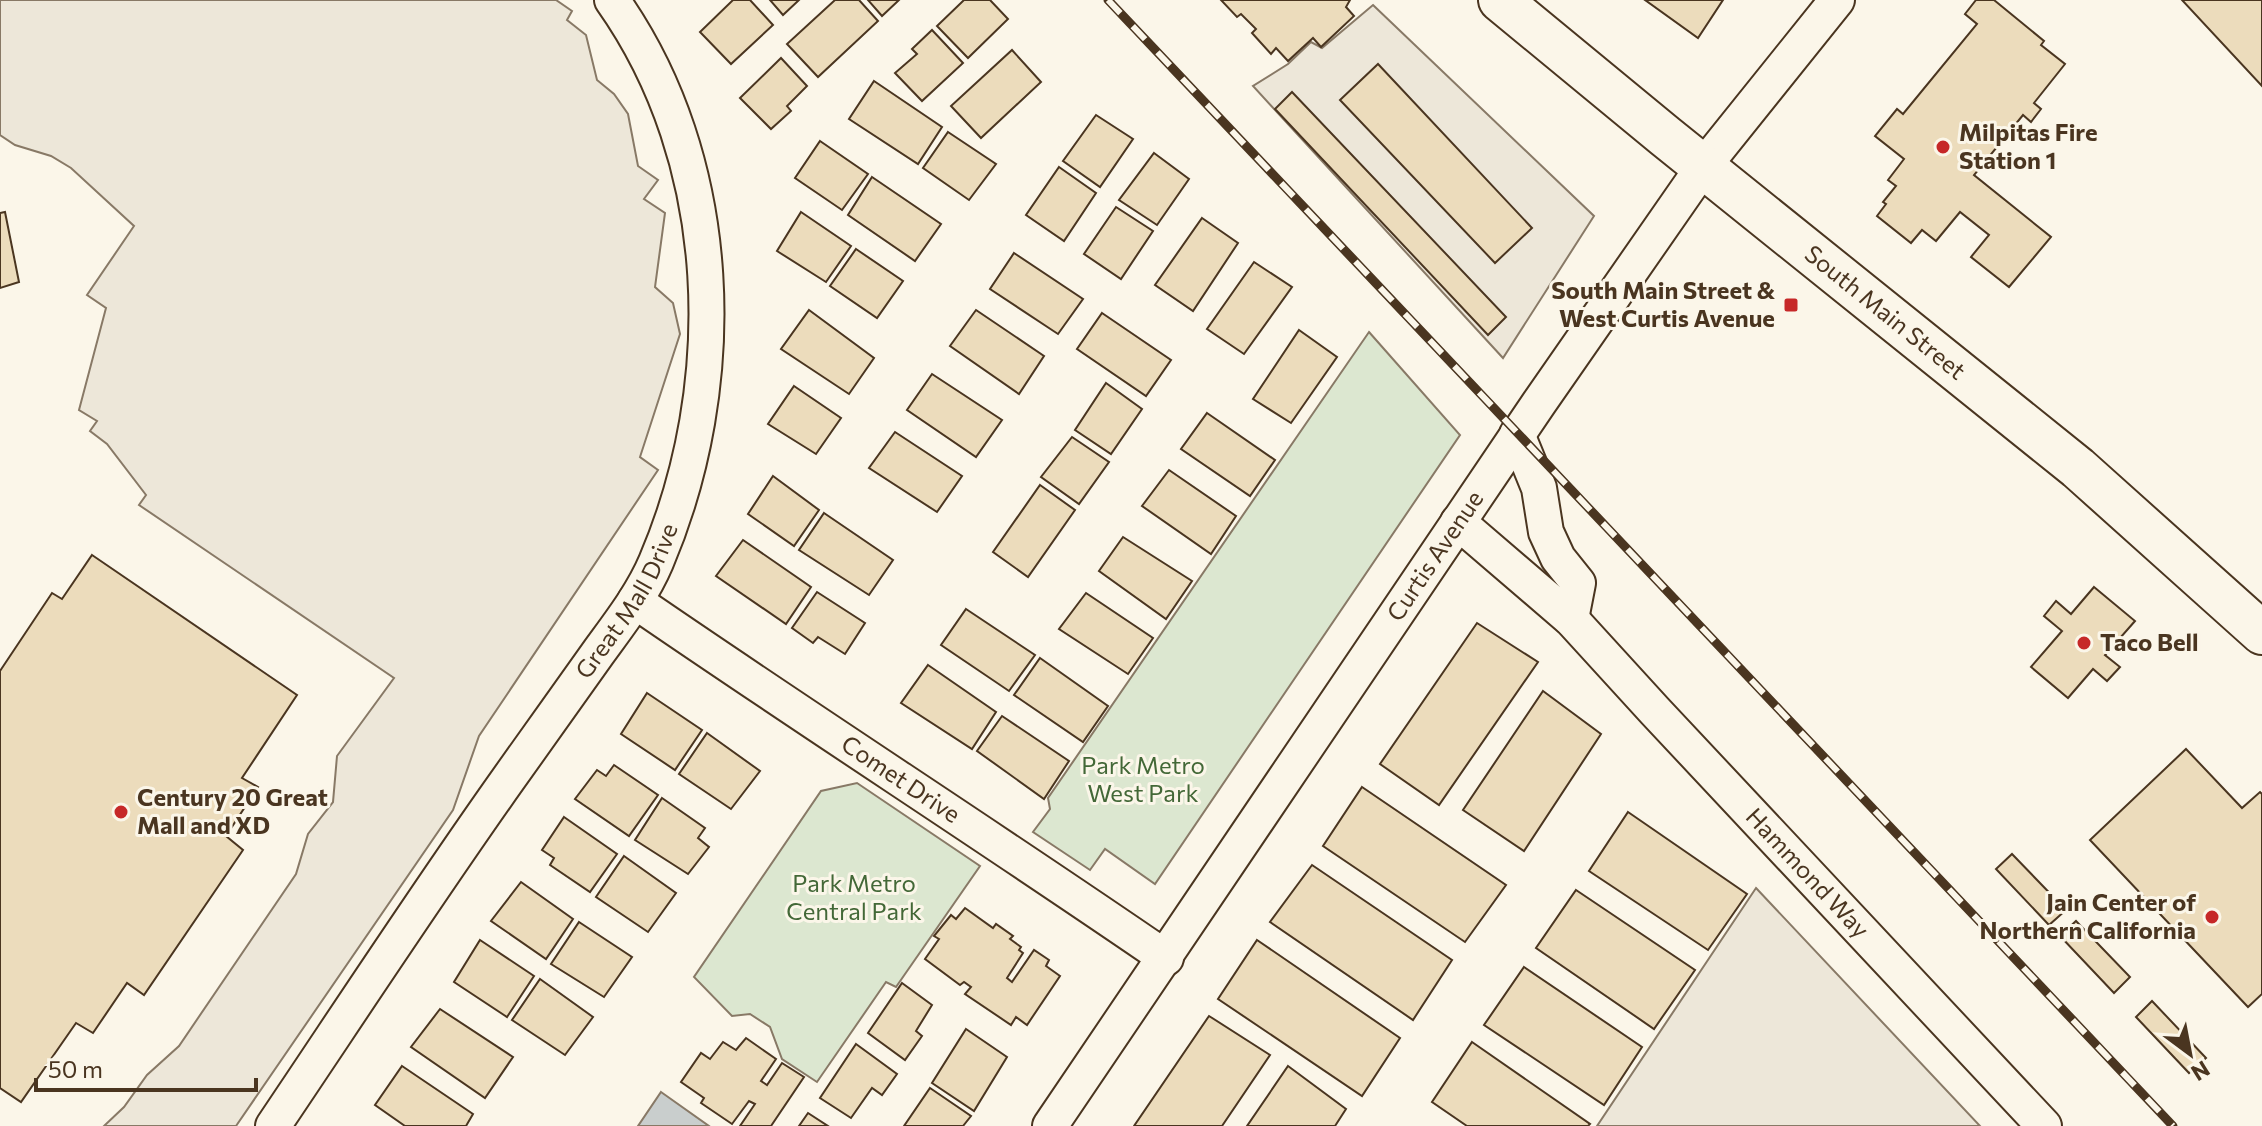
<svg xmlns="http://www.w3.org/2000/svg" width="2262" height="1126" font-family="Commissioner,sans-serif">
<rect width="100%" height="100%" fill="#fbf6e9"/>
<g fill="#dce7d0" stroke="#887966" stroke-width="2">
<polygon points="1369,332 1460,435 1155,884 1105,849 1090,870 1033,832 1050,809 1048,798"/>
<polygon points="857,783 980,866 896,987 886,982 817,1082 782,1059 770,1027 750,1014 732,1016 694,977 821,791"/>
</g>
<g fill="#ede7d9" stroke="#887966" stroke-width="2">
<polygon points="0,0 556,0 572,11 567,20 586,35 597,80 614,94 628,114 638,166 658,180 644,199 665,213 655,287 673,303 680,334 640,457 658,470 479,736 453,810 236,1126 104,1126 124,1107 147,1075 179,1046 296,874 308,834 333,802 337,756 394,678 139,505 146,495 107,444 90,431 97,421 79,410 106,308 87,295 134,226 71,168 51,156 15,145 0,135"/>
<polygon points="1373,5 1594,216 1503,358 1253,86 1288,64 1311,42 1322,48"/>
<polygon points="1756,888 1980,1126 1597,1126"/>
</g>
<polygon fill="#c9cecd" stroke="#887966" stroke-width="2" points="661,1092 709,1126 638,1126"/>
<g fill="#ecdcbc" stroke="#4a3520" stroke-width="2">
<polygon points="733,0 750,0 773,25 731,64 700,32"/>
<polygon points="770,0 799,0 783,15"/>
<polygon points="835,0 859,0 878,21 818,77 787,44"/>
<polygon points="868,0 899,0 882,16"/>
<polygon points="964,0 990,0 1008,19 968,58 937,26"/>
<polygon points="1221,0 1350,0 1346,7 1354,16 1321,47 1313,38 1288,61 1276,48 1271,54 1252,33 1256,29 1241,14 1237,17"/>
<polygon points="1645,0 1723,0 1698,38"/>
<polygon points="1976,0 1994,0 2044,41 2041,45 2065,64 2034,103 2041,109 2031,122 2023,115 1974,175 2051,237 2009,287 1971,257 1989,235 1960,212 1936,241 1922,230 1911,243 1877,216 1886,204 1883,202 1896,186 1888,180 1904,159 1875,136 1897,109 1903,114 1977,24 1965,14"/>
<polygon points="2182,0 2262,0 2262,86"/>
<polygon points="932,30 963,63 922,101 895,73 917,54 912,49"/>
<polygon points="1012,50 1041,82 981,138 951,106"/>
<polygon points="781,58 807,86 787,106 791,111 771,129 740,98"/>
<polygon points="1378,64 1532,228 1495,263 1340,100"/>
<polygon points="874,81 942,127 918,164 849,119"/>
<polygon points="1292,92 1506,317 1488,335 1275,109"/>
<polygon points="1096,115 1133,139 1100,187 1063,161"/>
<polygon points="948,132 996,164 969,200 923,168"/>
<polygon points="820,141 868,174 842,210 795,178"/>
<polygon points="1154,153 1189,179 1157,225 1119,200"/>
<polygon points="1059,167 1096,193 1064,241 1026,215"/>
<polygon points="872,177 941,224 915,261 848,215"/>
<polygon points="1116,207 1153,231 1121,279 1084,254"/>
<polygon points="5,212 19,282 0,288 0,213"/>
<polygon points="801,212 851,246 826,282 777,251"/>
<polygon points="1202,218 1238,243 1193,311 1155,285"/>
<polygon points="856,249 903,281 877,318 830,286"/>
<polygon points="1014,253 1083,299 1058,334 990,289"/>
<polygon points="1254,262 1292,287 1244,354 1207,329"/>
<polygon points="809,310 874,358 849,394 781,349"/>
<polygon points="976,310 1044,356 1019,394 950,346"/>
<polygon points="1102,313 1171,360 1146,396 1077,349"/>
<polygon points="1299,330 1337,357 1291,423 1253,399"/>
<polygon points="932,374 1002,420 976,457 907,410"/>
<polygon points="1106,383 1142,409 1111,454 1075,430"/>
<polygon points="794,386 841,418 816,454 768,424"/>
<polygon points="1207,413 1275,460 1250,496 1181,449"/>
<polygon points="895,432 962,476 937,512 869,468"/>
<polygon points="1072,437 1109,462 1079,504 1041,477"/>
<polygon points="1169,470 1236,516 1211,554 1142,506"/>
<polygon points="773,476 819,510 794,546 748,514"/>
<polygon points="1040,485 1075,510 1028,577 993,552"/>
<polygon points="824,513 893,560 869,595 799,550"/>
<polygon points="1123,537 1192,581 1166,619 1099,571"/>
<polygon points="743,540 811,587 786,624 716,576"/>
<polygon points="92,555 297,695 242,778 258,787 226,836 243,850 144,995 127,983 93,1033 76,1023 21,1102 0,1088 0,671 52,593 62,599"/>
<polygon points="2094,587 2135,621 2105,655 2120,667 2107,681 2093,669 2068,698 2031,667 2062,631 2044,616 2056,601 2071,614"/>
<polygon points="817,592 865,623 845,654 818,637 813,643 792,628"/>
<polygon points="1086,593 1153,638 1128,674 1059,629"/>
<polygon points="966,609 1035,655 1009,691 941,645"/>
<polygon points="1477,623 1538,662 1439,805 1380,764"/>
<polygon points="1040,658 1108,706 1083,742 1014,695"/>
<polygon points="928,665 996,712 972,749 901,703"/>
<polygon points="1543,691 1601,734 1524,851 1463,810"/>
<polygon points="647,693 702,730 675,770 621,734"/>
<polygon points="1002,716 1069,761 1044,799 977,751"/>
<polygon points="707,733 760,771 731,809 679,774"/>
<polygon points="2186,749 2242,808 2260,792 2262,794 2262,994 2248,1007 2090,840"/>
<polygon points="614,765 658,795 629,836 575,799 597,770 606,776"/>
<polygon points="1362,787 1506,885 1465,942 1323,846"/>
<polygon points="662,798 705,828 698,838 709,847 688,874 635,840"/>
<polygon points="1628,812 1747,894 1708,950 1589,871"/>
<polygon points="564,817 617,854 590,892 550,865 554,858 542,850"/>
<polygon points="2012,854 2066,910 2049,925 1996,869"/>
<polygon points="624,856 676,893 648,932 596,897"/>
<polygon points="1312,865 1452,960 1413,1020 1270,922"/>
<polygon points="521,882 573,919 546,959 491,921"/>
<polygon points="1576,890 1695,970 1654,1029 1536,948"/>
<polygon points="965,908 993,928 996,924 1013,936 1010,939 1021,947 1019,950 1023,953 1007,978 1012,982 1034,950 1049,960 1046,966 1060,976 1027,1025 1016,1017 1011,1025 965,994 971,987 964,982 960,985 925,959 939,939 934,936 951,915 956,919"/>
<polygon points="2076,921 2130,977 2114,993 2060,936"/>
<polygon points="579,922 632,957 604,997 551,964"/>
<polygon points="480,940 534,976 507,1017 454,982"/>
<polygon points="1257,940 1400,1038 1362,1096 1218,999"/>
<polygon points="1524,967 1642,1047 1604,1105 1484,1025"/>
<polygon points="540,979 593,1017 565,1055 512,1020"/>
<polygon points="902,983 932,1005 916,1031 922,1036 905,1060 868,1033"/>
<polygon points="2152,1001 2206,1058 2189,1073 2136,1017"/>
<polygon points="440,1009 513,1057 485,1098 411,1047"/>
<polygon points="1209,1016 1270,1055 1222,1126 1134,1126"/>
<polygon points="966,1029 1007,1057 974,1111 932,1083"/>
<polygon points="746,1038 776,1059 761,1081 767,1085 782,1063 804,1077 771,1126 740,1126 755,1104 749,1101 732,1124 701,1103 704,1098 681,1082 701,1053 710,1059 723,1042 736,1050"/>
<polygon points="1472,1042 1590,1124 1588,1126 1467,1126 1432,1102"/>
<polygon points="856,1044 897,1074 882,1095 872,1088 851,1118 820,1098"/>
<polygon points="402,1066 473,1114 466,1126 405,1126 375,1105"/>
<polygon points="1288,1066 1346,1109 1335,1126 1247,1126"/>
<polygon points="930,1088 971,1116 963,1126 904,1126"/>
<polygon points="808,1113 828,1126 799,1126"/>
</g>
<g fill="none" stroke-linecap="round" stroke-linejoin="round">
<defs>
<g id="minor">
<polyline points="1517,434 1539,488 1546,532 1558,558 1578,583 1571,619"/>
<path id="s1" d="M 1458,522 L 1571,619 L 1655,711 L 2044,1126"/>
<path id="s2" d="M 635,601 C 811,722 990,837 1166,958"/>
<path id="s3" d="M 273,1126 C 351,1010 428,892 509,778 C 539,736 568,695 598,653 C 619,624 642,595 656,562 C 732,384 726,161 612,0"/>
<path id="s4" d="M 1050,1126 L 1539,403 L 1703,167 L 1837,0"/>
</g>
<g id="major">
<path id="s5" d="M 1500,0 L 1665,136 L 2078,468 L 2262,633"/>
</g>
</defs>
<use href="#minor" stroke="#4a3520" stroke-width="38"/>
<use href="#major" stroke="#4a3520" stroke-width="46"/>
<use href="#minor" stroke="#fbf6e9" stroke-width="34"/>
<use href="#major" stroke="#fbf6e9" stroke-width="42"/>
<defs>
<polyline id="rail" points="1108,0 2173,1126"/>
</defs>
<use href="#rail" stroke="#4a3520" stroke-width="9"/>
<use href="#rail" stroke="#fbf6e9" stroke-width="6" stroke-dasharray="18" stroke-linecap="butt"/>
</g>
<g fill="#c62828" stroke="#fbf6e9" stroke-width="3">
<circle cx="1943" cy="147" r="8"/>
<rect x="1783" y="297" width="16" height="16" rx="4"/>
<circle cx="2084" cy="643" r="8"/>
<circle cx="121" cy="812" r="8"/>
<circle cx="2212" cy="917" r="8"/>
</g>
<g text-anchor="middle" stroke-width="6" stroke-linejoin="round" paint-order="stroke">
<g font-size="24" font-weight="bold" fill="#4a3520" stroke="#fbf6e9" text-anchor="start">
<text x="1959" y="141">Milpitas Fire<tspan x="1959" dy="28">Station 1</tspan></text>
<text x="1775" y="299" text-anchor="end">South Main Street &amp;<tspan x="1775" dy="28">West Curtis Avenue</tspan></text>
<text x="2100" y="651">Taco Bell</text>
<text x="137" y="806">Century 20 Great<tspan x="137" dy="28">Mall and XD</tspan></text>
<text x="2196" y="911" text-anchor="end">Jain Center of<tspan x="2196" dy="28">Northern California</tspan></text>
</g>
<g font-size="24" fill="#4a3520" stroke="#fbf6e9">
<text dy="8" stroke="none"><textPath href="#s5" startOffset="496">South Main Street</textPath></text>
<text dy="8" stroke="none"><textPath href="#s4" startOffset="688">Curtis Avenue</textPath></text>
<text dy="8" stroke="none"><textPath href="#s3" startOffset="634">Great Mall Drive</textPath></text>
<text dy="8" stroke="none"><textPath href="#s2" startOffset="320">Comet Drive</textPath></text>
<text dy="8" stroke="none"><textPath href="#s1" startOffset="496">Hammond Way</textPath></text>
</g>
<g font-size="24" fill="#436837" stroke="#fbf6e9">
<text x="1143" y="774">Park Metro<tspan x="1143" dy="28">West Park</tspan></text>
<text x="854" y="892">Park Metro<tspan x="854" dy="28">Central Park</tspan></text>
</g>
</g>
<g transform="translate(2190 1054) rotate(148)" stroke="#fbf6e9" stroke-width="6" paint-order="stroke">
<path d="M0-6L14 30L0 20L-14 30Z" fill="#4a3520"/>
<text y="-12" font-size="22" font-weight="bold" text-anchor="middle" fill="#4a3520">N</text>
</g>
<path d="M36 1078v12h220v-12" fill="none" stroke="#4a3520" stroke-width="4"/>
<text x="48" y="1078" font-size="24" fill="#4a3520" stroke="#fbf6e9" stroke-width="6" paint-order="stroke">50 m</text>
</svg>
